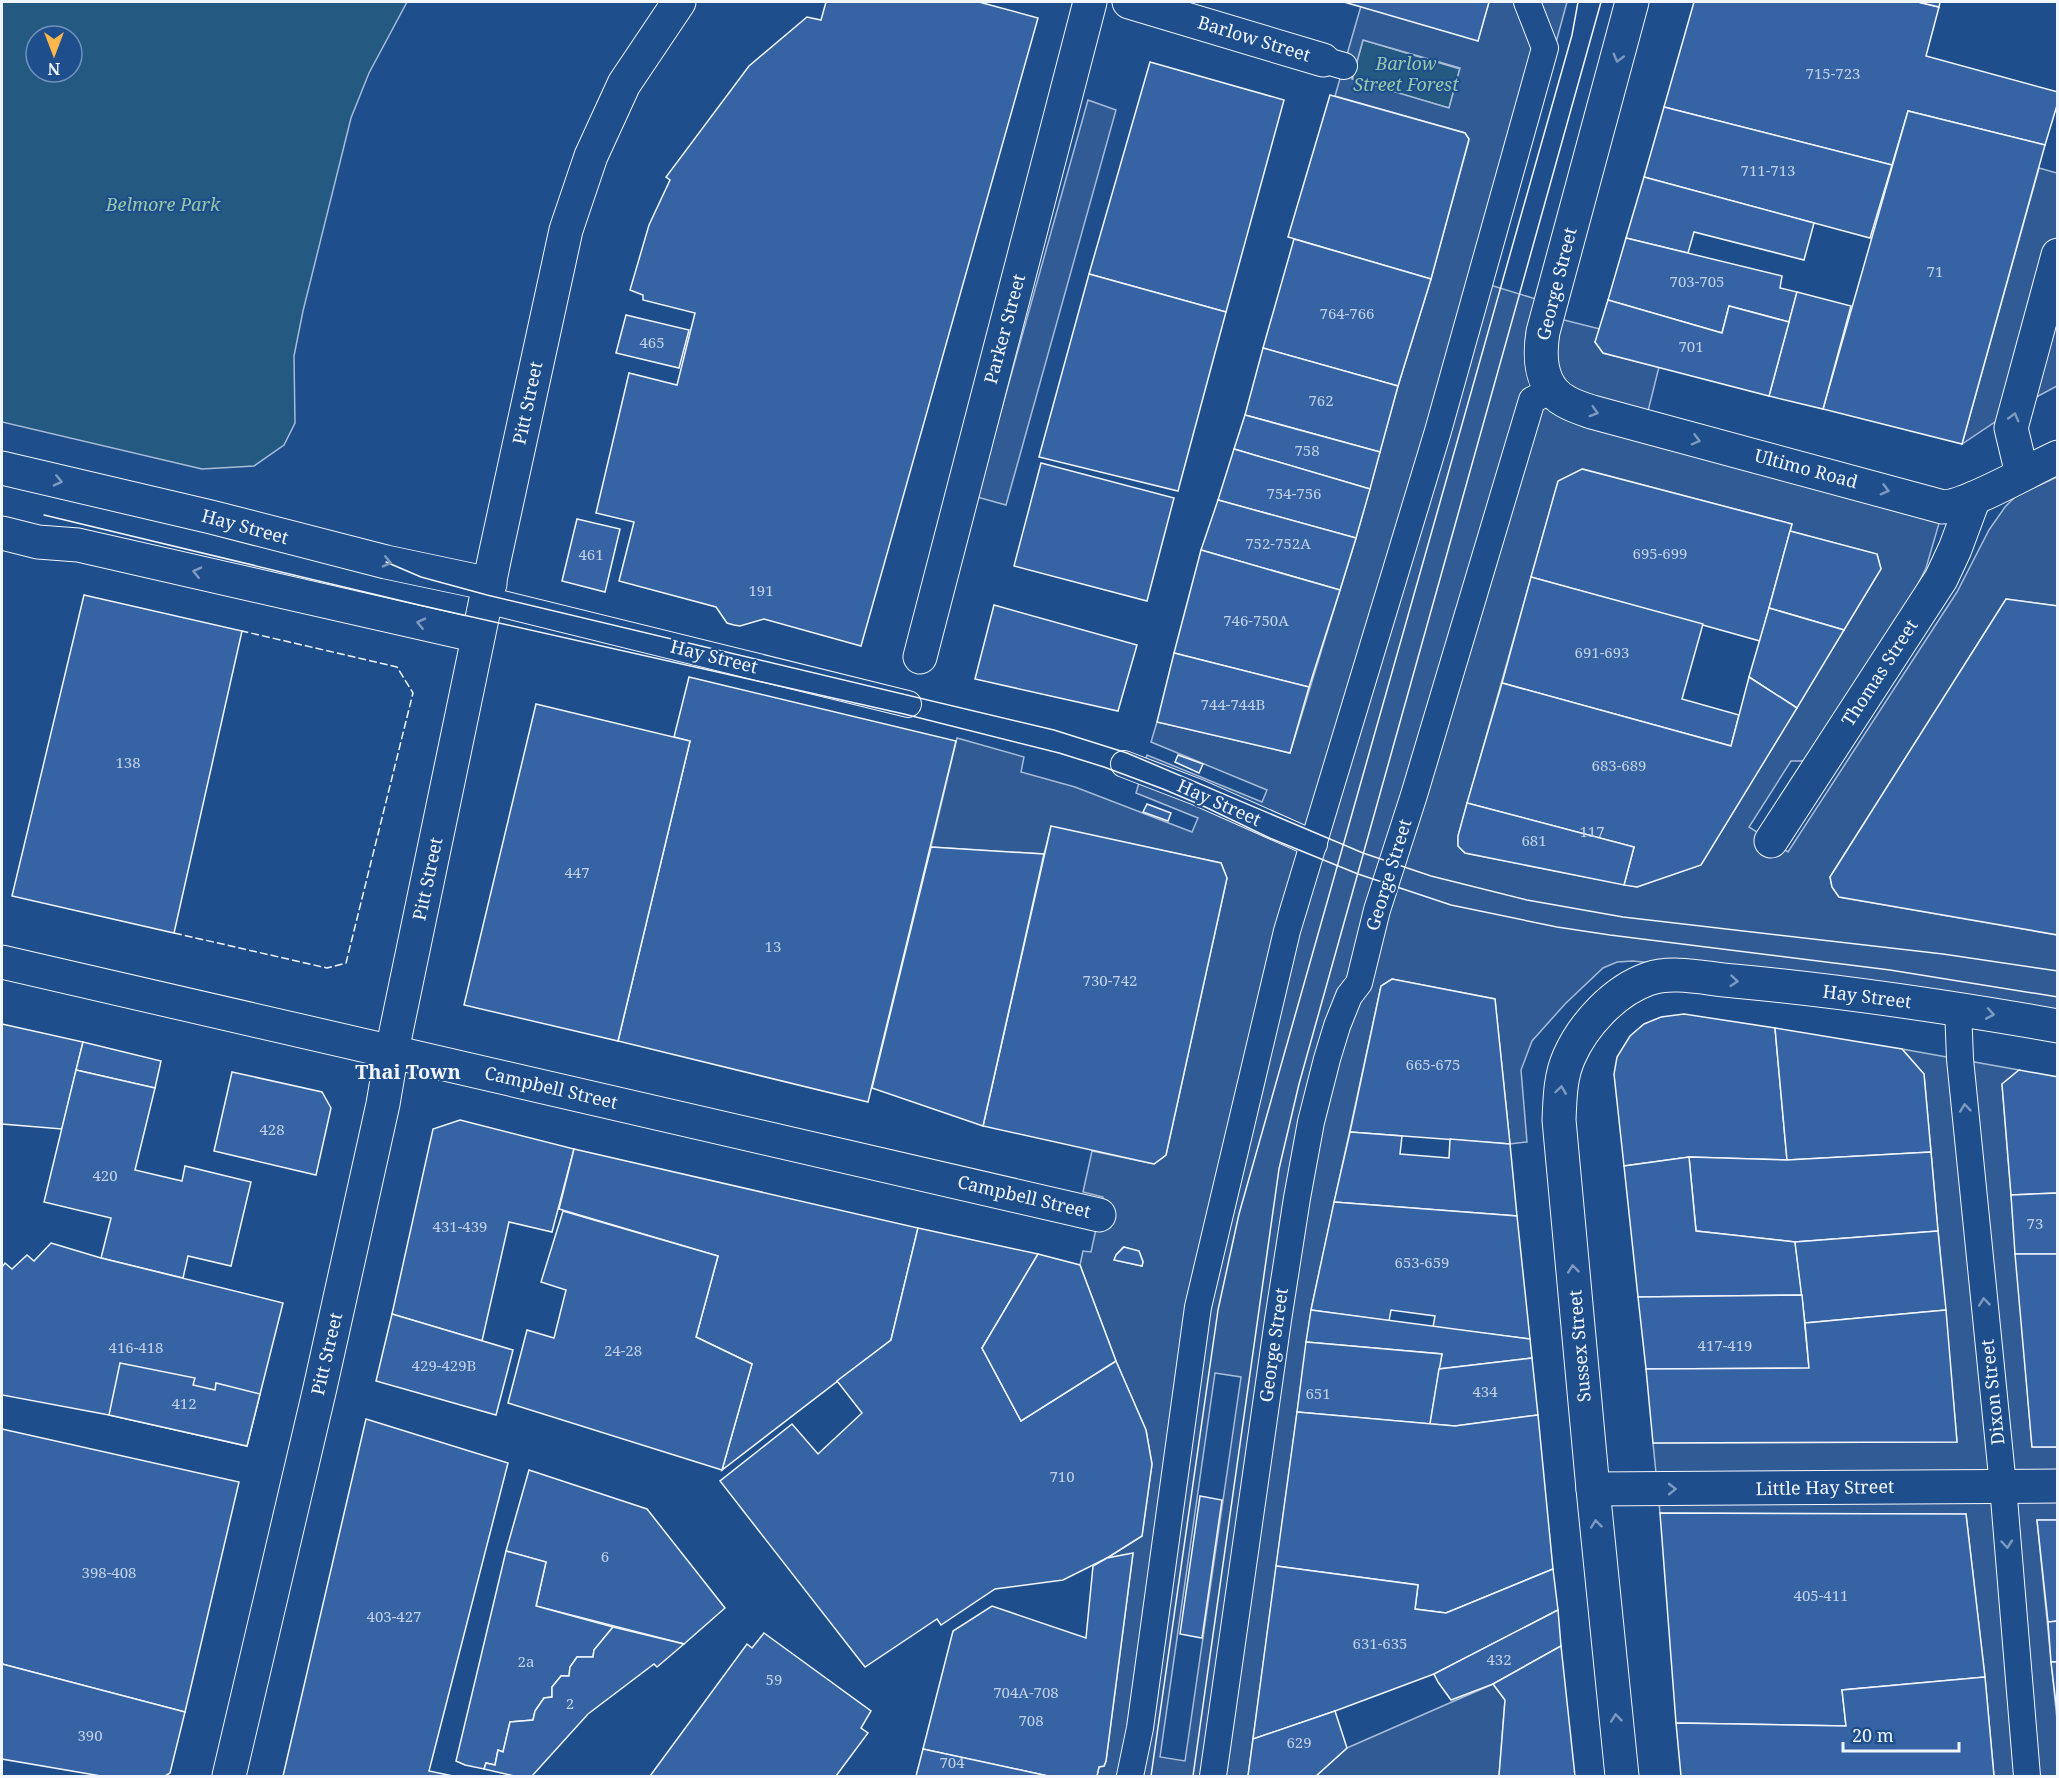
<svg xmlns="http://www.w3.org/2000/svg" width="2059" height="1778" font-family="'Noto Serif',serif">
<rect width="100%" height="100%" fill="#1f4e8c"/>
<g fill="#245a82" stroke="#a8bbd7" stroke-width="1.5" fill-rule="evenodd">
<path d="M 2,2 L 407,2 L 369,73 L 351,118 L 303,311 L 294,356 L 295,423 L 284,445 L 254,466 L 202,469 L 2,422 ZM 36,36 L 72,36 L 72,72 L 36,72 Z"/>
<polygon points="1363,40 1460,69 1449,108 1352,80"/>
</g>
<g fill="#305b95" stroke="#a8bbd7" stroke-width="1.5" fill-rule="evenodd">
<path d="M 1489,2 L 1567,2 L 1490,285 L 1539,300 L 1536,313 L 1600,329 L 1595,342 L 1603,353 L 1659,367 L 1648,411 L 1940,520 L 1926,568 L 1913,594 L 1808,758 L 1802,761 L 1791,761 L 1749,827 L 1788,852 L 1957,592 L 1989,530 L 2005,507 L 2016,496 L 2057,477 L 2057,606 L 2006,599 L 1830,877 L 1832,887 L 1839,897 L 2057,935 L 2057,1016 L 1818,981 L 1633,961 L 1617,962 L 1603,968 L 1565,1004 L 1532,1041 L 1521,1070 L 1527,1142 L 1510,1144 L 1495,999 L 1392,979 L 1381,986 L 1311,1310 L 1248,1776 L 1097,1776 L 1099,1767 L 1104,1766 L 1106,1761 L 1133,1554 L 1107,1558 L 1142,1536 L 1152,1464 L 1146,1430 L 1116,1361 L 1080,1265 L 1083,1251 L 1091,1252 L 1103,1197 L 1083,1192 L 1092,1151 L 1154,1164 L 1166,1155 L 1227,878 L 1221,863 L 1051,827 L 1044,854 L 931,847 L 957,738 L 1024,757 L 1021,772 L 1075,787 L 1192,832 L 1198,818 L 1136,793 L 1147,755 L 1262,802 L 1267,790 L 1151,742 L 1157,722 L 1290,753 L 1356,538 L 1398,386 L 1431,279 L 1469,140 L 1465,133 L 1335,96 L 1361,6 L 1478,40 ZM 1363,40 L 1460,68 L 1449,108 L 1352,79 ZM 1583,469 L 1792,524 L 1790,531 L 1877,554 L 1881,569 L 1701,865 L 1637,887 L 1465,853 L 1458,846 L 1458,836 L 1558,482 ZM 1123,1247 L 1139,1251 L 1143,1261 L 1142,1266 L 1115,1260 L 1116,1255 ZM 1215,1373 L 1241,1377 L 1185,1761 L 1160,1757 Z"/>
<polygon points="1088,100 1116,110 1006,505 977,497"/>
<polygon points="2039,168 2057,173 2057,386 2016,408 1962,444"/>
<polygon points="1902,1049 2019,1070 2002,1084 2032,1447 2057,1447 2057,1520 2037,1520 2057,1720 2057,1776 1994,1776 1985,1677 1966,1514 1660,1513 1653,1443 1957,1442 1924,1074"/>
<polygon points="1493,1684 1505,1700 1499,1776 1316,1776 1347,1748"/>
</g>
<g fill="#3563a3" stroke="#f2f6ff" stroke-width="1.5">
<polygon points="826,2 979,2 1038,18 861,646 764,619 740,626 734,625 727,623 716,607 619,581 634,522 596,513 629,373 677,385 695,313 643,300 643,295 630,290 649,225 670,180 666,177 749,66 807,17 821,20"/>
<polygon points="1344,2 1489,2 1478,41"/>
<polygon points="1694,2 1918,2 1939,7 1926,56 2058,92 2058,102 2045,145 1908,111 1892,165 1664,107"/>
<polygon points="1918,2 1940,2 1939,7"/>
<polygon points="1150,62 1284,100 1226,312 1089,274"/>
<polygon points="1330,95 1465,133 1469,139 1431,279 1288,237"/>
<polygon points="1664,107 1892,165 1870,238 1644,177"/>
<polygon points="1908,111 2045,145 1962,444 1823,409"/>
<polygon points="1644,177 1814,223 1804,260 1694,232 1688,253 1626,238"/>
<polygon points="1626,238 1782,276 1780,288 1797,292 1789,322 1729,306 1722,333 1608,300"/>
<polygon points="1294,239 1431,279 1398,386 1263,348"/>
<polygon points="1089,274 1226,312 1178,491 1039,457"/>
<polygon points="1797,292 1851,306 1823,409 1769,396"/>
<polygon points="1608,300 1722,333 1729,306 1789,322 1769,396 1603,353 1595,342"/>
<polygon points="626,315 689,330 679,368 616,353"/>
<polygon points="1263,348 1398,386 1380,452 1245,415"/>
<polygon points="1245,415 1380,452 1370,489 1234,449"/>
<polygon points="1234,449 1370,489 1356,538 1218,500"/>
<polygon points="1041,463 1174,498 1147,601 1014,566"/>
<polygon points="1582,469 1792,524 1760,641 1531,577 1558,481"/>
<polygon points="1218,500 1356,538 1340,590 1201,550"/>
<polygon points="577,519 620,529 605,592 562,581"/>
<polygon points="1790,531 1877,554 1881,569 1844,630 1769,608"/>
<polygon points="1201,550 1340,590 1309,687 1174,653"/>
<polygon points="1531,577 1703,624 1682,699 1739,715 1731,746 1502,683"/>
<polygon points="84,595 242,631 174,933 12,896"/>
<polygon points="2006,599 2058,606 2058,935 1839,897 1832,887 1830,877"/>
<polygon points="994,605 1137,645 1118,711 975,679"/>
<polygon points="1769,608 1844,630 1797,708 1749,677"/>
<polygon points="1174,653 1309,687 1290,753 1157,722"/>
<polygon points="689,677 956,741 868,1102 618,1041 690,741 674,737"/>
<polygon points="1749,677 1797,708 1701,865 1637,887 1624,885 1634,847 1467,803 1502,683 1731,746"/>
<polygon points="536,704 690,741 618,1041 464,1005"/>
<polygon points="1178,755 1203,764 1199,773 1175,762"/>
<polygon points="1467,803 1634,847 1624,885 1465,853 1458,846 1458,836"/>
<polygon points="1147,804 1171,813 1168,821 1143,812"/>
<polygon points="1051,826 1221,863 1227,878 1166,1155 1154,1164 983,1126"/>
<polygon points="931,847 1044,854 983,1126 872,1088"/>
<polygon points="1392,979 1495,999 1510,1144 1350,1132 1381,986"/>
<polygon points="1684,1014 1775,1028 1787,1160 1689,1157 1624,1166 1614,1074 1617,1057 1630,1036 1644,1024 1661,1017"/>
<polygon points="2,1024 83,1042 62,1129 2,1124"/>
<polygon points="1775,1028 1902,1049 1924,1074 1931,1152 1787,1160"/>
<polygon points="83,1042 161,1061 155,1088 76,1070"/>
<polygon points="76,1070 155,1088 135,1170 182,1181 185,1166 251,1182 231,1266 188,1256 183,1278 101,1258 111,1218 44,1202"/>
<polygon points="2019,1070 2058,1077 2058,1193 2011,1195 2002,1084"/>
<polygon points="232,1072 322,1092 331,1108 316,1175 214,1151"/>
<polygon points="460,1120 574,1149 552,1232 509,1222 482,1341 392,1314 433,1129"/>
<polygon points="1350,1132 1402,1136 1400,1154 1449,1158 1450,1139 1510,1144 1517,1216 1334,1202"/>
<polygon points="574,1149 918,1228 891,1340 722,1470 752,1364 696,1337 718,1256 559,1209"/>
<polygon points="1931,1152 1938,1231 1795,1242 1696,1231 1689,1157 1787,1160"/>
<polygon points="1689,1157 1696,1231 1795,1242 1802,1295 1638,1297 1624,1166"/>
<polygon points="2058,1193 2058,1254 2015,1254 2011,1195"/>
<polygon points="1334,1202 1517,1216 1530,1339 1433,1327 1435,1316 1391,1310 1389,1321 1311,1310"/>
<polygon points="563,1211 718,1256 696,1337 752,1364 722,1470 508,1403 527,1330 554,1338 566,1290 541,1282"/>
<polygon points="918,1228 1038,1254 982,1348 1021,1421 1116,1361 1146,1430 1152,1464 1142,1536 1107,1558 1063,1580 995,1589 941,1625 937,1619 865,1667 720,1481 792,1424 818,1454 862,1413 837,1381 891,1340"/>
<polygon points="1938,1231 1946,1310 1805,1323 1795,1242"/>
<polygon points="51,1243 101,1258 283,1303 247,1446 109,1415 2,1395 2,1267 5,1263 12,1269 27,1255 34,1261"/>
<polygon points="1124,1247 1139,1251 1143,1262 1142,1266 1114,1260 1116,1255"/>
<polygon points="1038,1254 1080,1265 1116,1361 1021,1421 982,1348"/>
<polygon points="2015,1254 2058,1254 2058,1447 2032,1447"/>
<polygon points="1802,1295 1809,1368 1646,1369 1638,1297"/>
<polygon points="1311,1310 1530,1339 1532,1358 1439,1369 1442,1354 1306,1342"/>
<polygon points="1946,1310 1957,1442 1653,1443 1646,1369 1809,1368 1805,1323"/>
<polygon points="392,1314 513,1350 496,1415 376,1381"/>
<polygon points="1306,1342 1442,1354 1430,1424 1297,1412"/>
<polygon points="1532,1358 1538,1415 1455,1426 1430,1424 1439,1369"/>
<polygon points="120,1363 195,1378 193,1385 215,1390 216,1383 260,1394 247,1446 109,1415"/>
<polygon points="1297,1412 1455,1426 1538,1415 1553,1569 1446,1613 1415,1609 1418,1585 1276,1566"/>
<polygon points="366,1419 508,1463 429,1771 453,1776 283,1776"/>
<polygon points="2,1429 239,1482 185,1712 2,1664"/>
<polygon points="529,1470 647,1509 725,1608 684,1644 536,1606 546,1562 506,1551"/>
<polygon points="1200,1496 1222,1500 1202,1638 1180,1634"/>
<polygon points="1660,1513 1966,1514 1985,1677 1842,1690 1846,1726 1676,1723"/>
<polygon points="2037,1520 2058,1520 2058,1621 2048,1622"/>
<polygon points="506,1551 546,1562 536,1606 613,1627 594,1650 593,1657 577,1657 570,1667 569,1676 561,1676 552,1687 552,1697 544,1698 535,1711 533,1720 510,1722 503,1752 498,1750 495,1765 486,1763 484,1769 465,1765 456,1761"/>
<polygon points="1133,1553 1106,1761 1104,1766 1099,1767 1097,1776 1048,1776 923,1749 953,1631 992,1606 1086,1638 1093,1566 1107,1558"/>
<polygon points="1276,1566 1418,1585 1415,1609 1446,1613 1553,1569 1558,1610 1434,1674 1335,1711 1253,1739"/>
<polygon points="1558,1610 1561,1646 1493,1684 1451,1700 1438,1682 1434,1674"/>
<polygon points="2058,1621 2058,1662 2051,1662 2048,1622"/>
<polygon points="613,1627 684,1644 657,1667 654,1664 588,1714 532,1776 514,1776 484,1769 486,1763 495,1765 498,1750 503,1752 510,1722 533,1720 535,1711 544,1698 552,1697 552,1687 561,1676 569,1676 570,1667 577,1657 593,1657 594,1650"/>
<polygon points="764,1633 871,1711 861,1728 868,1733 836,1776 650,1776 747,1644 752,1648"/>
<polygon points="1561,1646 1575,1776 1499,1776 1505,1700 1493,1684"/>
<polygon points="2051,1662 2058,1662 2058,1720"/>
<polygon points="2,1664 185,1712 170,1773 165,1776 101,1776 2,1759"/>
<polygon points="1985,1677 1994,1776 1681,1776 1676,1723 1846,1726 1842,1690"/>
<polygon points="1335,1711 1347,1748 1316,1776 1248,1776 1253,1739"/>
<polygon points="923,1749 1048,1776 916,1776"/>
</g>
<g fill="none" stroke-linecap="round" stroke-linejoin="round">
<defs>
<g id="pedestrian">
<polyline points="1323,60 1344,66"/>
<polyline points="486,600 908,704"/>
<polyline points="1124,764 1197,792 1314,844"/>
<polyline points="1958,1008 1960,1059 2003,1486 2027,1776"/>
<polyline points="1130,1776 1140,1728 1198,1307 1287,931 1438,431 1545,48 1527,2"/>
<polyline points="1213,1776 1278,1320 1297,1198 1311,1122 1327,1059 1337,1026 1349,996 1359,983 1377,910 1414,795 1532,400 1552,390"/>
</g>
<g id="minor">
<polyline points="1129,2 1323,60"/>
<path d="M 1632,2 L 1543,332 C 1539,357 1540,387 1565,401 C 1573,406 1583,409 1592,412 L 1943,507 C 1967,507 2033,468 2058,457"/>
<polyline points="2,468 211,517 386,562 490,584"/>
<polyline points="2022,474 2011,428 2058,255"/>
<polyline points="2,533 38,542 78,545 478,636"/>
<polyline points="920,657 1090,2"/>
<polyline points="1771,841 1941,579 1955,549 1974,498"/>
<polyline points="2,962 1099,1215"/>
<polyline points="1593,1489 2058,1486"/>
<path d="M 1622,1776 L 1593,1489 L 1559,1120 C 1560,1099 1560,1077 1569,1057 C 1583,1025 1614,991 1648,979 C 1673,970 1707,979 1734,981 C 1842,991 1950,1007 2058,1026"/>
</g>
<polyline id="tertiary" points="229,1776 320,1388 383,1104 392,1051 495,556 566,230 591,156 624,84 679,2"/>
</defs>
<use href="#pedestrian" stroke="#f2f6ff" stroke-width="28"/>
<use href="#minor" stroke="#f2f6ff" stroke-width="35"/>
<use href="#tertiary" stroke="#f2f6ff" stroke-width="35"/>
<use href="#pedestrian" stroke="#1f4e8c" stroke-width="26"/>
<use href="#minor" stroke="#1f4e8c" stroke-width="33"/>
<use href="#tertiary" stroke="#1f4e8c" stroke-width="33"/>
<g stroke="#f2f6ff" stroke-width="1.5">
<polyline points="44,515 419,605 904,714 1059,753 1104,767 1163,789 1201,805 1272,839 1358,874 1451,905 1557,927 1610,935 1890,970 2058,997"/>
<polyline points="386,562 421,577 487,595 1054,730 1127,753 1363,853 1431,876 1527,900 1623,917 1943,954 2058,971"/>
<polyline points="1151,1776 1218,1310 1239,1214 1572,35 1578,2"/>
<polyline points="1193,1776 1279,1169 1299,1084 1601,2"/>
</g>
<polyline stroke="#f2f6ff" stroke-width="1.5" stroke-dasharray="8 3" stroke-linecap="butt" points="174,933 327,968 346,963 413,693 397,667 242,631"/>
</g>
<defs><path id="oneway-chevron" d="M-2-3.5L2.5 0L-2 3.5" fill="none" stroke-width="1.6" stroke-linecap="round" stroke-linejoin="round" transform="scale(1.5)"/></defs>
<g stroke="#7e9ac0">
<use href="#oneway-chevron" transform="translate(1618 58) rotate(105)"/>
<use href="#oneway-chevron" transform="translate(1594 412) rotate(17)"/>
<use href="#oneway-chevron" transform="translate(2014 417) rotate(-75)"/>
<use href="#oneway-chevron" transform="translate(1696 440) rotate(15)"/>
<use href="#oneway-chevron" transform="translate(58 481) rotate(13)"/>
<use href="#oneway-chevron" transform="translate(1885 490) rotate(15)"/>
<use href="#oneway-chevron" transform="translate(387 562) rotate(13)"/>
<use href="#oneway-chevron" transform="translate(197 572) rotate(-167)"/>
<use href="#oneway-chevron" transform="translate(421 623) rotate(-167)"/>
<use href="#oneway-chevron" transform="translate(1734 981) rotate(5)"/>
<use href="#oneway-chevron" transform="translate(1990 1014) rotate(10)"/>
<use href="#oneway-chevron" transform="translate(1561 1090) rotate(-82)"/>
<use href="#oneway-chevron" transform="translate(1965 1108) rotate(-96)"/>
<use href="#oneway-chevron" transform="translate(1573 1269) rotate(-96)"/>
<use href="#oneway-chevron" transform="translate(1984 1302) rotate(-96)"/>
<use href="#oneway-chevron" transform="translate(1672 1489) rotate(-1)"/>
<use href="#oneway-chevron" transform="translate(1596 1524) rotate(-96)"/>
<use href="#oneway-chevron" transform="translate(2007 1544) rotate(85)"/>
<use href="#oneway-chevron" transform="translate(1616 1718) rotate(-96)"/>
</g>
<g text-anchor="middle" stroke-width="4.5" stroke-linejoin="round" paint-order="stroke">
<g font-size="15" fill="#c3d1e8">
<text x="1833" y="79">715-723</text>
<text x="1768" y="176">711-713</text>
<text x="1935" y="277">71</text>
<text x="1697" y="287">703-705</text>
<text x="1347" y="319">764-766</text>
<text x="652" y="348">465</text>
<text x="1691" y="352">701</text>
<text x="1321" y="406">762</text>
<text x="1307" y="456">758</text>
<text x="1294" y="499">754-756</text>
<text x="1278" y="549">752-752A</text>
<text x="1660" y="559">695-699</text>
<text x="591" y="560">461</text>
<text x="761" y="596">191</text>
<text x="1256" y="626">746-750A</text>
<text x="1602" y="658">691-693</text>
<text x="1233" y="710">744-744B</text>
<text x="128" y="768">138</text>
<text x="1619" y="771">683-689</text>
<text x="1592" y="837">117</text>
<text x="1534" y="846">681</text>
<text x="577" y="878">447</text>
<text x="773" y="952">13</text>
<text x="1110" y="986">730-742</text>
<text x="1433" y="1070">665-675</text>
<text x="272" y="1135">428</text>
<text x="105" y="1181">420</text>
<text x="2035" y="1229">73</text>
<text x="460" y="1232">431-439</text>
<text x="1422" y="1268">653-659</text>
<text x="1725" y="1351">417-419</text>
<text x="136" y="1353">416-418</text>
<text x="623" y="1356">24-28</text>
<text x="444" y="1371">429-429B</text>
<text x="1485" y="1397">434</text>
<text x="1318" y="1399">651</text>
<text x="184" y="1409">412</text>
<text x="1062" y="1482">710</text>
<text x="605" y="1562">6</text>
<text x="109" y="1578">398-408</text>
<text x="1821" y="1601">405-411</text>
<text x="394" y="1622">403-427</text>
<text x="1380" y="1649">631-635</text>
<text x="1499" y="1665">432</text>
<text x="526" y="1667">2a</text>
<text x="774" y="1685">59</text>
<text x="1026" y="1698">704A-708</text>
<text x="570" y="1709">2</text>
<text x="1031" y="1726">708</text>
<text x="90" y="1741">390</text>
<text x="1299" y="1748">629</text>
<text x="952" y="1768">704</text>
</g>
<g font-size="18" fill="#f2f6ff" stroke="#1f4e8c">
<text transform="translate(1254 39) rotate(17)" y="6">Barlow Street</text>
<text transform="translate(1557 284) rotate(-76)" y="6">George Street</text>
<text transform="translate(1005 329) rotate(-75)" y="6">Parker Street</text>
<text transform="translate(528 403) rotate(-78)" y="6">Pitt Street</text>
<text transform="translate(1806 469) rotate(15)" y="6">Ultimo Road</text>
<text transform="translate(245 527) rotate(15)" y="6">Hay Street</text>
<text transform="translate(714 657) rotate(14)" y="6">Hay Street</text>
<text transform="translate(1880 673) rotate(-57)" y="6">Thomas Street</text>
<text transform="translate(1219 803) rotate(24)" y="6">Hay Street</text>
<text transform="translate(1389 875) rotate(-73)" y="6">George Street</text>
<text transform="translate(428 879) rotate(-78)" y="6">Pitt Street</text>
<text transform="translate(1867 997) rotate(7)" y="6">Hay Street</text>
<text transform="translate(551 1088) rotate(13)" y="6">Campbell Street</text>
<text transform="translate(1024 1197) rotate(13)" y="6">Campbell Street</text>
<text transform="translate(1274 1345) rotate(-82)" y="6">George Street</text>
<text transform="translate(1580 1346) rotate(-95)" y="6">Sussex Street</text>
<text transform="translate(327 1354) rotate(-77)" y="6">Pitt Street</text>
<text transform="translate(1993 1392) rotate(-96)" y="6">Dixon Street</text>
<text transform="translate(1825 1488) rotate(-1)" y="6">Little Hay Street</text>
</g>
<g font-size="18" font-style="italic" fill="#97c8a6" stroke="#1f4e8c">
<text x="1406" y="70">Barlow<tspan x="1406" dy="21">Street Forest</tspan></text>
<text x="163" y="211">Belmore Park</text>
</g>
<g font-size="20" font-weight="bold" fill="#f2f6ff" stroke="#1f4e8c">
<text x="408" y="1079">Thai Town</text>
</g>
</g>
<rect width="2059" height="1778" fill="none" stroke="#f2f6ff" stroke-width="6"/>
<g transform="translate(54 54) rotate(180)"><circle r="28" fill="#1f4e8c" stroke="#7391ba" stroke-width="1.5"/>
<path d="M0-4.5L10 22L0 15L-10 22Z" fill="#ffb74d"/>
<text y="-9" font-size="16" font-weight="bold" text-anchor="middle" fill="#f2f6ff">N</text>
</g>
<path d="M1843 1742v9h116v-9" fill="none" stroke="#f2f6ff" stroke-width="3"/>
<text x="1852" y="1742" font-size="18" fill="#f2f6ff" stroke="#1f4e8c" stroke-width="4.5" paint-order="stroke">20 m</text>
</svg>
